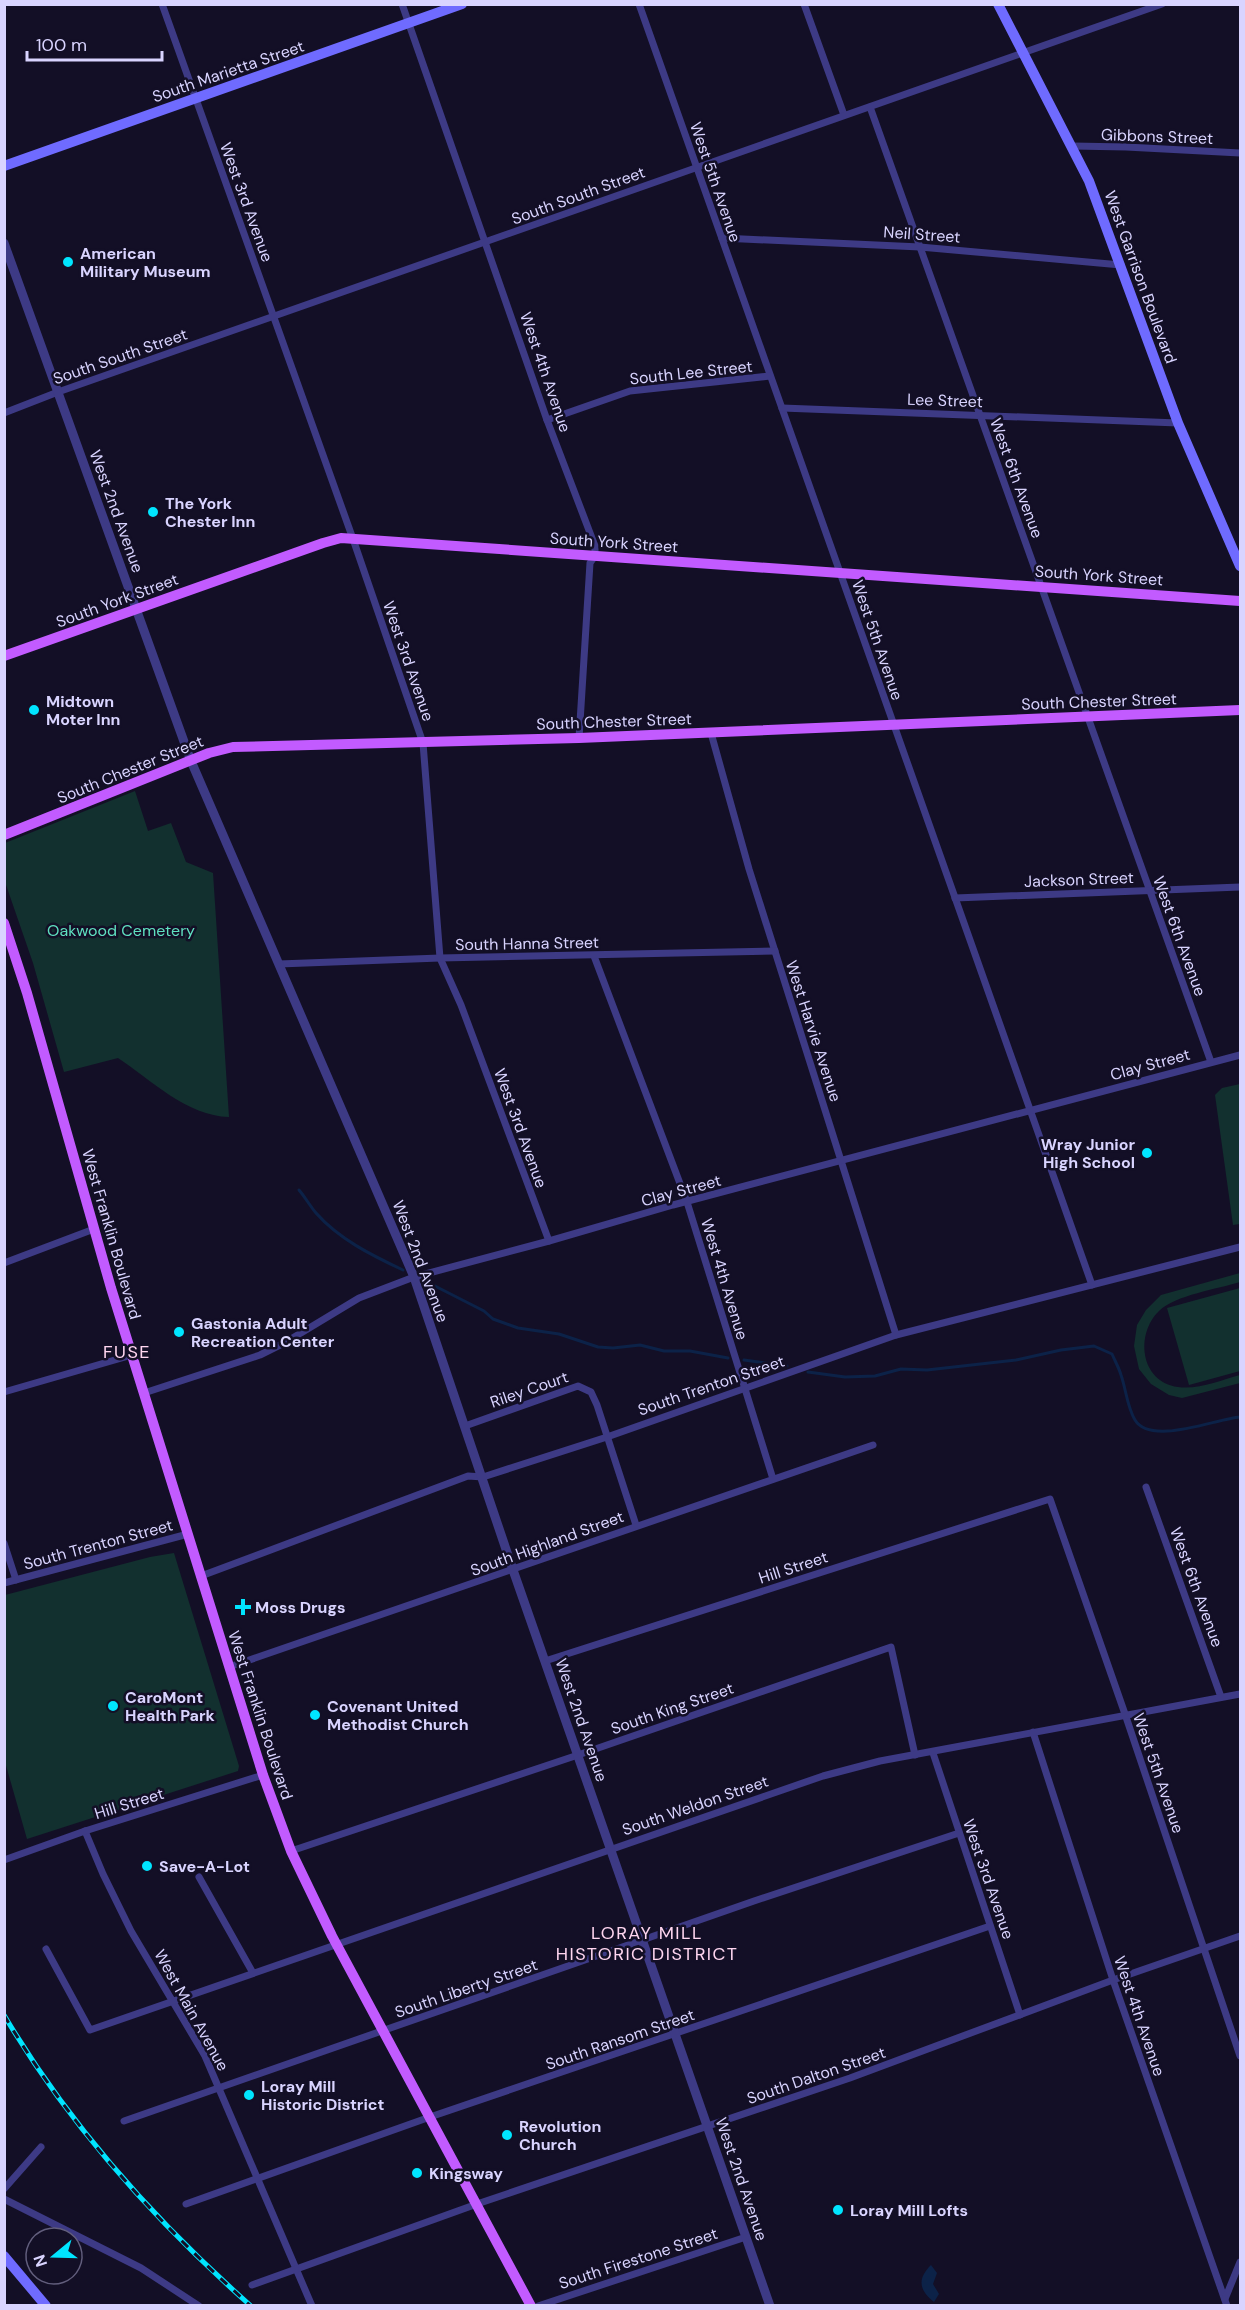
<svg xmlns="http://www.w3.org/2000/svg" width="1245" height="2310" font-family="'DM Sans',sans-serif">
<rect width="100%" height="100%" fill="#130f26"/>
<g fill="#12302f">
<path d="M 135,791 L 148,831 L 171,823 L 186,862 L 213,873 L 229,1117 C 187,1116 151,1080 118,1058 L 64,1072 L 33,963 L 5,882 L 5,843 Z"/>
<polygon points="1240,1084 1240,1224 1233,1225 1215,1095 1222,1088"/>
<path d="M 1240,1273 L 1240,1282 C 1218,1289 1175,1295 1159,1311 C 1135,1334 1140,1382 1178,1387 C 1198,1390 1221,1380 1240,1375 L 1240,1383 L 1182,1398 L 1169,1395 L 1151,1384 L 1139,1369 L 1134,1346 L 1137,1325 L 1146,1310 L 1161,1295 Z"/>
<polygon points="1240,1288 1240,1371 1189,1385 1167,1308"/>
<polygon points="174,1553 239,1766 238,1771 27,1839 5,1762 5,1595 150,1557"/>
</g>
<path fill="#0c2248" d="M 931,2265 L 937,2273 L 933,2284 L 939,2294 L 934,2302 C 919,2290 917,2279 931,2265 Z"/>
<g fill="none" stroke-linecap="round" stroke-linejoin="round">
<g stroke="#0c2248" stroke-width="3">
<path d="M 299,1190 C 305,1197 310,1206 316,1213 C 339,1239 371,1255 403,1270"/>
<polyline points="429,1283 484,1311 493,1319 518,1328 559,1334 598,1347 613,1348 640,1345 664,1351 690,1351 728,1358"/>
<polyline points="744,1360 787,1366"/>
<path d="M 808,1372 L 845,1377 L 875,1376 L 901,1369 L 927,1370 L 1016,1360 L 1061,1350 L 1094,1346 L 1112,1354 C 1115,1361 1119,1368 1121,1375 C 1126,1389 1127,1407 1135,1420 C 1151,1446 1215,1419 1240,1417"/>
</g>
<g stroke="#3d3a85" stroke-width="7">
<polyline points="162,4 353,539 423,743 440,958 461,1005 549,1241"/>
<polyline points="402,4 547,420 595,546 595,556 590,563 579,738"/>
<polyline points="639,4 1092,1285"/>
<polyline points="804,4 844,115"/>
<polyline points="870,107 1211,1062"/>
<polyline points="1073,146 1126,147 1240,153"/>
<polyline points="722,238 920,247 1121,265"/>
<polyline points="782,408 1178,423"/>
<polyline points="4,413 58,392 1162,4"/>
<polyline points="547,420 630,391 770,376"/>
<polyline points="711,733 749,869 896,1335"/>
<polyline points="955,898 1240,887"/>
<polyline points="594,956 687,1202 773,1479"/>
<polyline points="279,964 440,958 775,951"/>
<polyline points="4,1263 94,1229"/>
<polyline points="4,1392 132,1355"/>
<polyline points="144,1393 260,1355 286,1342 359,1298 414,1277 549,1241 673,1205 1240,1055"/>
<polyline points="465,1426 578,1386 591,1392 597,1405 636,1525"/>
<polyline points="1146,1487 1221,1697"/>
<polyline points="4,1543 16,1580"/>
<polyline points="201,1576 468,1476 483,1477 607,1437 896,1335 1240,1247"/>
<polyline points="4,1583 188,1534"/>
<polyline points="545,1661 1050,1499 1125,1714 1240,2056"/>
<polyline points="229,1667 873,1445"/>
<polyline points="1033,1732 1113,1980 1227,2306"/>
<polyline points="933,1753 1020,2015"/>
<polyline points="85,1831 103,1874 131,1931 205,2056 312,2306"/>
<polyline points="291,1851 578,1755 891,1647 915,1755"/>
<polyline points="4,1860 85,1831 263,1775"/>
<polyline points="199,1877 253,1973"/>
<polyline points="46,1949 90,2030 823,1776 880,1761 1240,1694"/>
<polyline points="124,2121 754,1901 959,1833"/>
<polyline points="4,2189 41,2147"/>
<polyline points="4,2199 141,2268 199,2306"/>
<polyline points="186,2204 430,2117 990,1926"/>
<polyline points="252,2285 477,2204 850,2078 1113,1980 1240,1936"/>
<polyline points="1225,2299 1240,2262"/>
<polyline points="538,2306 746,2237"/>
</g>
<polyline stroke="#3d3a85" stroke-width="9" points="4,243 191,761 414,1277 513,1570 770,2306"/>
<g stroke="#6f6bff" stroke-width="10">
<polyline points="998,4 1089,181 1178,423 1240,566"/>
<polyline points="4,166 462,4"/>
<polyline points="4,2256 46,2306"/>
</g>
<g stroke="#c25bff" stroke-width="10">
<polyline points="4,656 323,543 341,538 1240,601"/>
<polyline points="4,835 209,753 233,747 579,738 1240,710"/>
<polyline points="4,923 27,993 111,1288 263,1775 291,1851 332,1936 531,2306"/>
</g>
<defs>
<path id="rail" d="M 4,2015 C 69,2125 155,2221 251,2306"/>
</defs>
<use href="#rail" stroke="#00e5ff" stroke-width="5"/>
<use href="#rail" stroke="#130f26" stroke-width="3" stroke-dasharray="9" stroke-linecap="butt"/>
</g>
<g fill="#00e5ff" stroke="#130f26" stroke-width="2">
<circle cx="68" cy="262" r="6"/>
<circle cx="153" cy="512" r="6"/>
<circle cx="34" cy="710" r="6"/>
<circle cx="1147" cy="1153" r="6"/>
<circle cx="179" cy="1332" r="6"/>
<path d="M240 1598h6v6h6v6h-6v6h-6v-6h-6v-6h6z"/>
<circle cx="113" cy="1706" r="6"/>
<circle cx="315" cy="1715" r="6"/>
<circle cx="147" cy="1866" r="6"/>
<circle cx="249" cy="2095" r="6"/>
<circle cx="507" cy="2135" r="6"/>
<circle cx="417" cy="2173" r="6"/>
<circle cx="838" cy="2210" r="6"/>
</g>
<g text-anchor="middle" stroke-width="5" stroke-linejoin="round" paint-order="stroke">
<g font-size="16" fill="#d9d4ff" stroke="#130f26">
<text transform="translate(228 71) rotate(-19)" y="6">South Marietta Street</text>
<text transform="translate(1157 136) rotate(2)" y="6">Gibbons Street</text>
<text transform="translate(716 182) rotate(71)" y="6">West 5th Avenue</text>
<text transform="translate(578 195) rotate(-20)" y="6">South South Street</text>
<text transform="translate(247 202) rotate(70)" y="6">West 3rd Avenue</text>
<text transform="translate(922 234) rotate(4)" y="6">Neil Street</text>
<text transform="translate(1141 277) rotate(70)" y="6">West Garrison Boulevard</text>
<text transform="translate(120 356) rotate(-19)" y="6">South South Street</text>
<text transform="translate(546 372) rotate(71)" y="6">West 4th Avenue</text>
<text transform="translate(691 372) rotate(-6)" y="6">South Lee Street</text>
<text transform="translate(945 400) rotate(2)" y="6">Lee Street</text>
<text transform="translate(1017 478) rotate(70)" y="6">West 6th Avenue</text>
<text transform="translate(117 511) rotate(70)" y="6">West 2nd Avenue</text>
<text transform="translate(614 542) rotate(4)" y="6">South York Street</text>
<text transform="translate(1099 575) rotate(4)" y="6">South York Street</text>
<text transform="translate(117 600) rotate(-20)" y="6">South York Street</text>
<text transform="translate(878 640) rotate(71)" y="6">West 5th Avenue</text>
<text transform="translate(409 661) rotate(71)" y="6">West 3rd Avenue</text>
<text transform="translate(1099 701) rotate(-2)" y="6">South Chester Street</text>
<text transform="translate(614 721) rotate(-2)" y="6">South Chester Street</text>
<text transform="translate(130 769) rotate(-22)" y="6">South Chester Street</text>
<text transform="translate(1079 879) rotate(-2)" y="6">Jackson Street</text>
<text transform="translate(1180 936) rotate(70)" y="6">West 6th Avenue</text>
<text transform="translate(527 943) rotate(-1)" y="6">South Hanna Street</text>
<text transform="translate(814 1031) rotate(72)" y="6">West Harvie Avenue</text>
<text transform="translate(1150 1064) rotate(-15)" y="6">Clay Street</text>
<text transform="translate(521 1128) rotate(70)" y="6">West 3rd Avenue</text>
<text transform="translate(681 1190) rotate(-15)" y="6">Clay Street</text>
<text transform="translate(112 1234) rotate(74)" y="6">West Franklin Boulevard</text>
<text transform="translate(421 1261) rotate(69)" y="6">West 2nd Avenue</text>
<text transform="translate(725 1279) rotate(73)" y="6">West 4th Avenue</text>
<text transform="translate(711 1385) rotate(-19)" y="6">South Trenton Street</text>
<text transform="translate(529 1389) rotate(-19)" y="6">Riley Court</text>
<text transform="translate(547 1543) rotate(-20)" y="6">South Highland Street</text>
<text transform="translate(98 1544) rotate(-15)" y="6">South Trenton Street</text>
<text transform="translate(793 1567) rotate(-18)" y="6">Hill Street</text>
<text transform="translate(1197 1587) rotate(70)" y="6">West 6th Avenue</text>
<text transform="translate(672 1708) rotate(-19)" y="6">South King Street</text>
<text transform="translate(261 1715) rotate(72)" y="6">West Franklin Boulevard</text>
<text transform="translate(582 1720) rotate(71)" y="6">West 2nd Avenue</text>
<text transform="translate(1159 1773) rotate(71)" y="6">West 5th Avenue</text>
<text transform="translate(129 1803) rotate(-17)" y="6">Hill Street</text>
<text transform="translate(695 1805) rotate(-19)" y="6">South Weldon Street</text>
<text transform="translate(989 1879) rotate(71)" y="6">West 3rd Avenue</text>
<text transform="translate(466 1988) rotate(-19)" y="6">South Liberty Street</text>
<text transform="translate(192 2010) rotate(61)" y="6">West Main Avenue</text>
<text transform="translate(1140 2016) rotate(71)" y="6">West 4th Avenue</text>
<text transform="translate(620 2039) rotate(-19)" y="6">South Ransom Street</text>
<text transform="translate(816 2075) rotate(-19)" y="6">South Dalton Street</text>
<text transform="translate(742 2179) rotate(71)" y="6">West 2nd Avenue</text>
<text transform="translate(638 2258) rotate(-18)" y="6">South Firestone Street</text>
</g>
<g font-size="16" font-weight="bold" fill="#d9d4ff" stroke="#130f26" text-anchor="start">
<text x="80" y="259">American<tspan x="80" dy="18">Military Museum</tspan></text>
<text x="165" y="509">The York<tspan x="165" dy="18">Chester Inn</tspan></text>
<text x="46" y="707">Midtown<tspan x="46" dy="18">Moter Inn</tspan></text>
<text x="1135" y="1150" text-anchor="end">Wray Junior<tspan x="1135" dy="18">High School</tspan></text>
<text x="191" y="1329">Gastonia Adult<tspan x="191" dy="18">Recreation Center</tspan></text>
<text x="255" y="1613">Moss Drugs</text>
<text x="125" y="1703">CaroMont<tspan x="125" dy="18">Health Park</tspan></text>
<text x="327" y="1712">Covenant United<tspan x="327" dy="18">Methodist Church</tspan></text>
<text x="159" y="1872">Save-A-Lot</text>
<text x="261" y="2092">Loray Mill<tspan x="261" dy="18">Historic District</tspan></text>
<text x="519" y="2132">Revolution<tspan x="519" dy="18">Church</tspan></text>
<text x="429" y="2179">Kingsway</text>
<text x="850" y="2216">Loray Mill Lofts</text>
</g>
<g font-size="16" fill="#5fe0c0" stroke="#130f26">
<text x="121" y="936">Oakwood Cemetery</text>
</g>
<g font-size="18" letter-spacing="1.5" fill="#ffd6f0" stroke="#130f26">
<text x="127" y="1358">FUSE</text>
<text x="647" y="1939">LORAY MILL<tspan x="647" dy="21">HISTORIC DISTRICT</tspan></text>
</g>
</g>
<rect width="1245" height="2310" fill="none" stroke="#d9d4ff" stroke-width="12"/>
<g transform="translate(54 2256) rotate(251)"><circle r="28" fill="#130f26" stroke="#625e7d" stroke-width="1.5"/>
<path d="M0-4.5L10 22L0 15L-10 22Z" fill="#00e5ff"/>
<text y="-9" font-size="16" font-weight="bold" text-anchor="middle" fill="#d9d4ff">N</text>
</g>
<path d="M27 51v9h135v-9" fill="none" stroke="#d9d4ff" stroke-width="3"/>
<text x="36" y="51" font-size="18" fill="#d9d4ff" stroke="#130f26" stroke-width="4.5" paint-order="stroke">100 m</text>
</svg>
